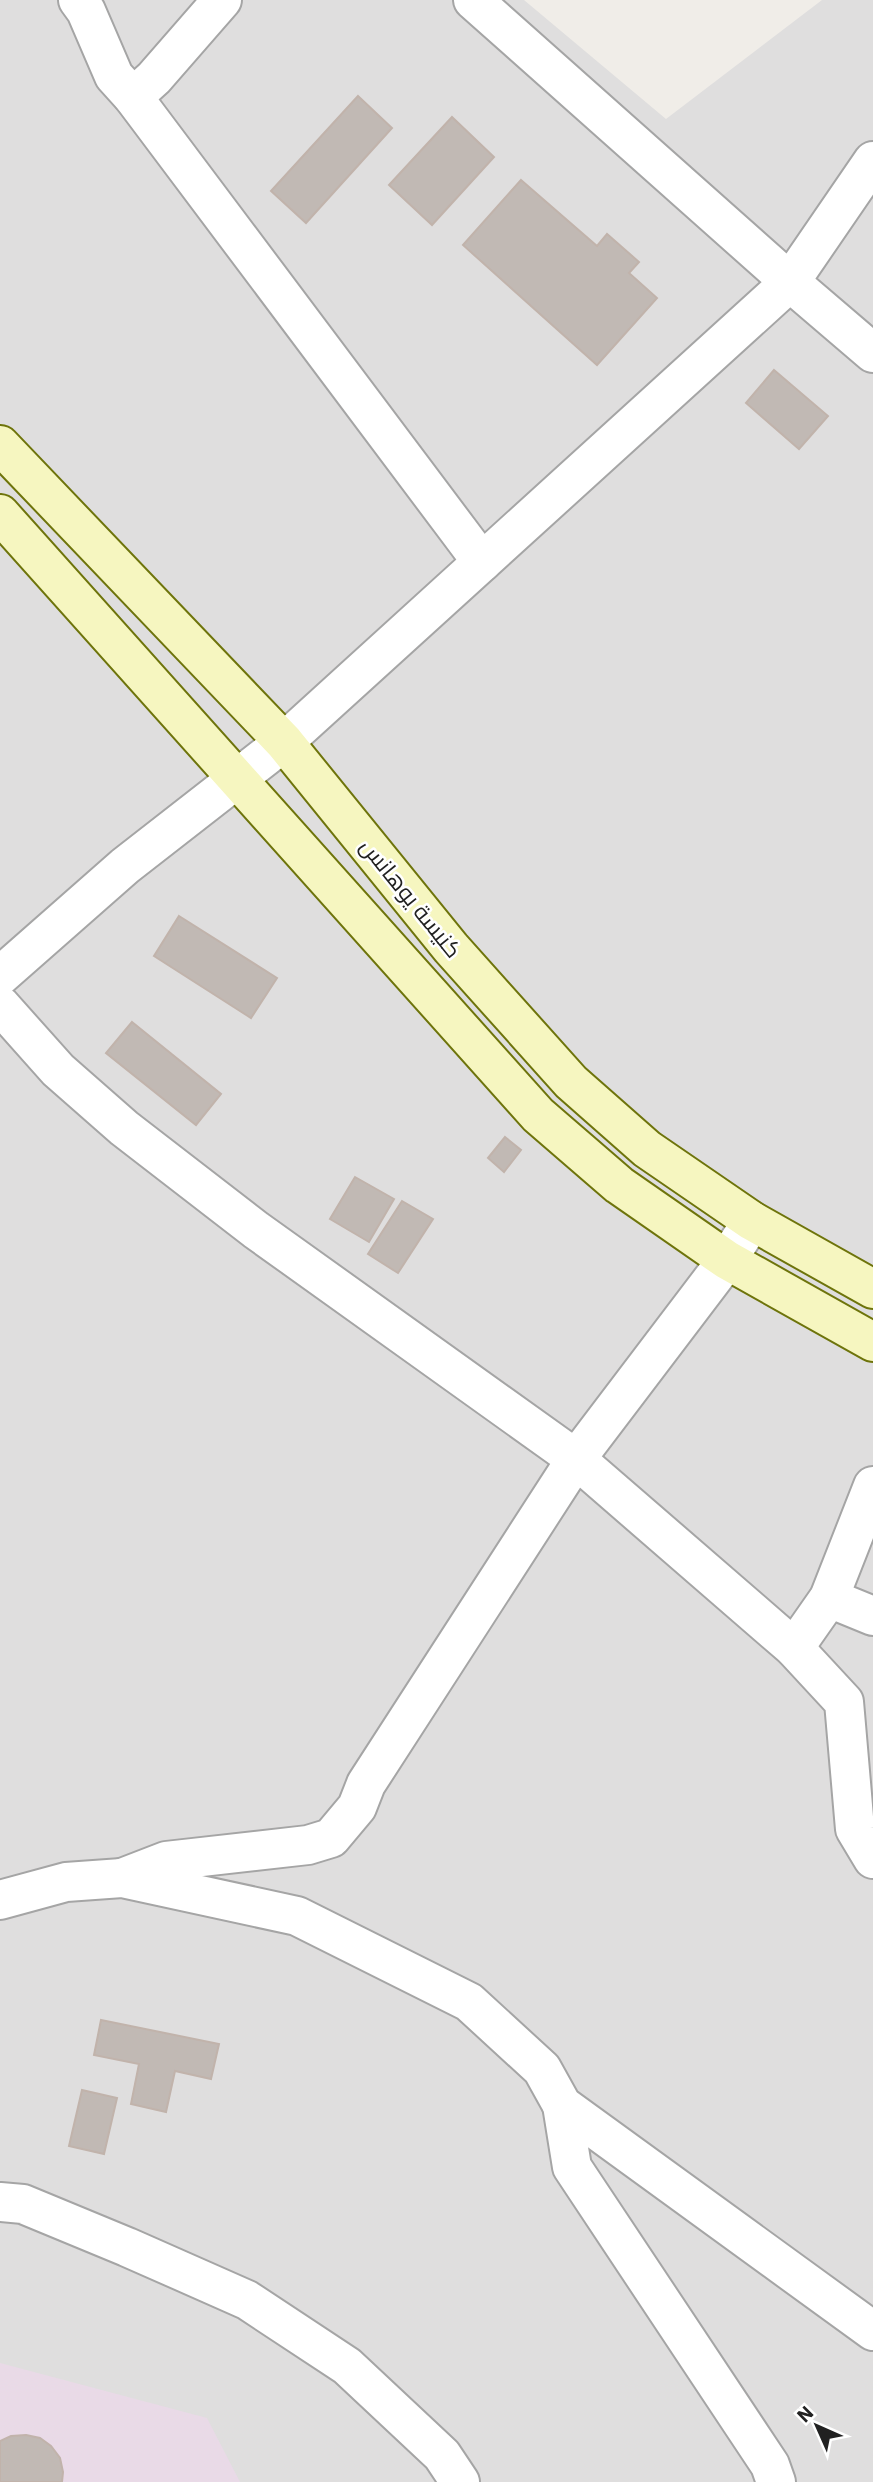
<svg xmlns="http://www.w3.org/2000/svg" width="873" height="2482" font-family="'IBM Plex Sans',Cairo,sans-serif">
<rect width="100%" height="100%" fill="#f0ede8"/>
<polygon fill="#dfdede" points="0,0 524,0 666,119 822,0 873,0 873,2482 0,2482"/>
<polygon fill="#e9dae7" points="0,2363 207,2418 240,2482 0,2482"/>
<g fill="#c1b9b4" stroke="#c1b3ab" stroke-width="2">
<polygon points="358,96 392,128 306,223 271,191"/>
<polygon points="452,117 494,157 432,225 389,185"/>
<polygon points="521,180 597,246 607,234 639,262 629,273 657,298 597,365 463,245"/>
<polygon points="774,370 828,416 799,449 746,403"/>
<polygon points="179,916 277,978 251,1018 154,956"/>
<polygon points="132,1022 221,1094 196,1125 106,1053"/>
<polygon points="505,1137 521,1150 504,1172 488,1158"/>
<polygon points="355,1177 394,1199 369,1242 330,1219"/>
<polygon points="402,1201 433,1219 398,1273 368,1254"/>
<polygon points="101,2020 219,2044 211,2079 175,2071 166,2112 131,2104 139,2064 94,2055"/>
<polygon points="82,2090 117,2098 104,2154 69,2146"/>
<polygon points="26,2435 40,2438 51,2446 60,2458 63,2472 62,2482 0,2482 0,2441 11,2436"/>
</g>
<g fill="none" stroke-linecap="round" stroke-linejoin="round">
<defs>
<g id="street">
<polyline points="78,0 86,11 114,76 133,97 482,562"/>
<polyline points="473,0 790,282 873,161"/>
<polyline points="133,97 154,78 222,0"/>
<polyline points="0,976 125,866 284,742 790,282 873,353"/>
<polyline points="0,1005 58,1070 124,1128 256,1230 576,1459 794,1648 844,1702 855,1829 873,1859"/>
<polyline points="829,1598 873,1616"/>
<polyline points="794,1648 829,1598 873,1486"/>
<polyline points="122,1878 166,1861 308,1845 331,1838 357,1807 366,1784 576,1459 727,1260 752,1221"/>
<polyline points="0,1900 66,1882 122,1878 297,1916 469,2002 542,2069 562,2105 873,2331"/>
<polyline points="562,2105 572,2167 770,2465 776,2482"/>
<polyline points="0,2202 23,2204 127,2247 247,2300 347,2366 442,2455 460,2482"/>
</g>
<g id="secondary">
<polyline points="0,445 284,742 451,948 571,1082 647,1149 752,1221 873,1289"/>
<polyline points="0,514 538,1115 619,1185 727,1260 873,1342"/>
</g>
</defs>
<use href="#street" stroke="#a5a5a5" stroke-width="42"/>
<use href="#secondary" stroke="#6e740b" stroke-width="42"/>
<use href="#street" stroke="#fff" stroke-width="38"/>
<use href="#secondary" stroke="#f6f6c0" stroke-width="38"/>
</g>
<g text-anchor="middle" stroke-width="5" stroke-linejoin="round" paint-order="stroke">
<g font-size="23" fill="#212121" stroke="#fff">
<text transform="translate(411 898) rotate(51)" y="8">كنيسة يوهانس</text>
</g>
</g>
<g transform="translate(817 2426) rotate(315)" stroke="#ffffff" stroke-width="5" paint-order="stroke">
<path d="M0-5L12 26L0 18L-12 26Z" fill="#212121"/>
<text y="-10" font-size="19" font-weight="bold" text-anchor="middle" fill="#212121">N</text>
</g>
</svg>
